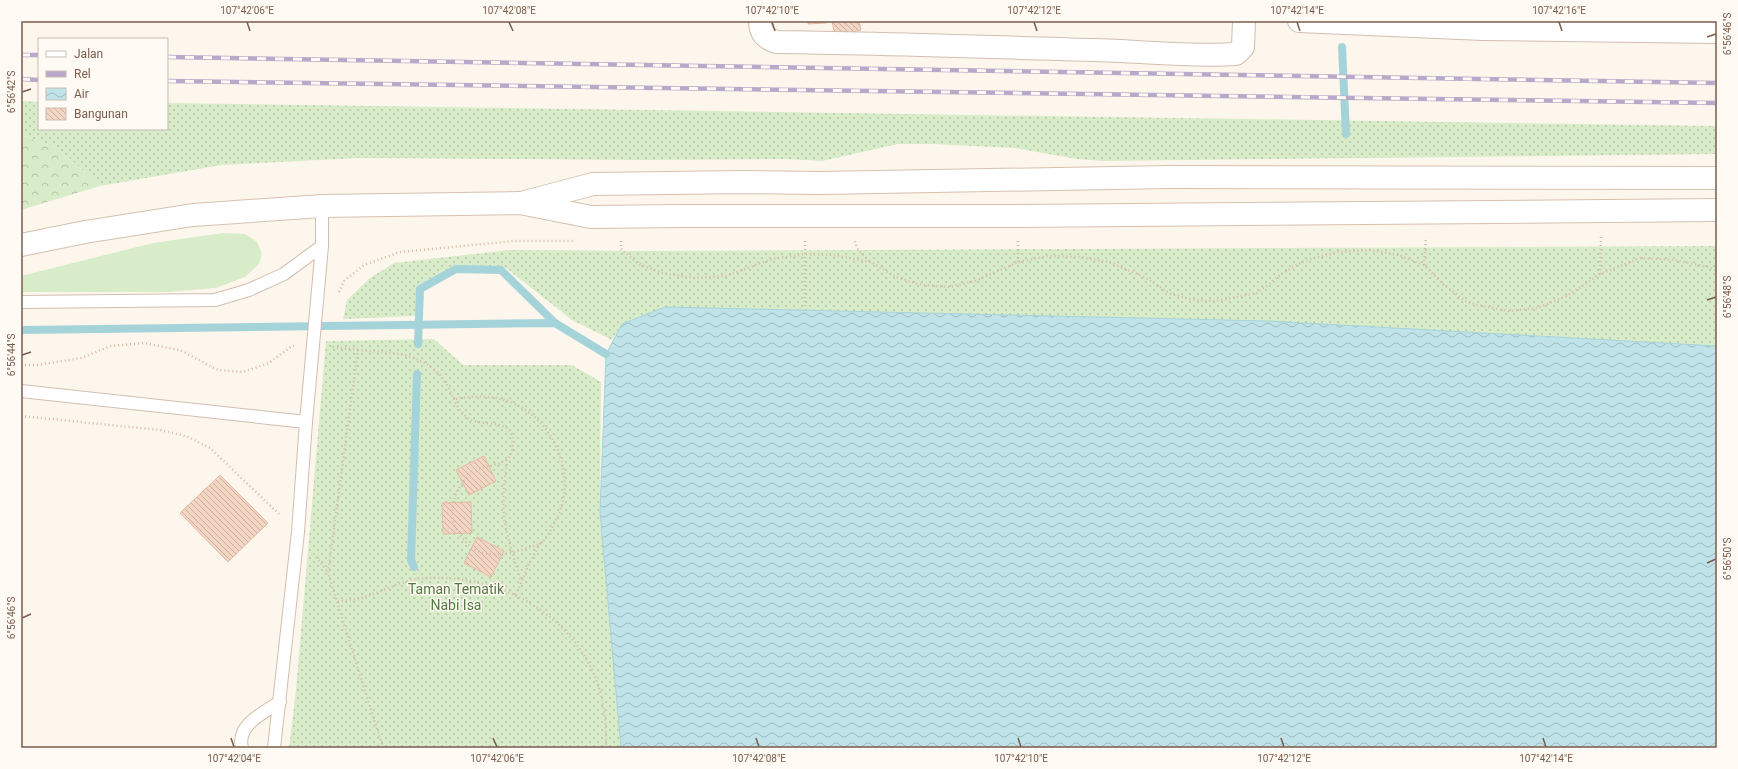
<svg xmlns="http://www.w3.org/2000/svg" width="1738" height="769" font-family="Roboto,sans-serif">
<defs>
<pattern id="grass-dots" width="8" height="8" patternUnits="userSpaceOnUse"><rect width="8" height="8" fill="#d8ecc9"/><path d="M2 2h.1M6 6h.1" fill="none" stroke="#b4c2a5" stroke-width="1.8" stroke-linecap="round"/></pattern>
<pattern id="forest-crowns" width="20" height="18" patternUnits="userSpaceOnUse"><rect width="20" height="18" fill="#d8ecc9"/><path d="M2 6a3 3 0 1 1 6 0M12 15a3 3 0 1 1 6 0" fill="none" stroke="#b4c2a5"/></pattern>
<pattern id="water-waves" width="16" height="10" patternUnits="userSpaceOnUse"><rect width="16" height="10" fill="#bfe3e8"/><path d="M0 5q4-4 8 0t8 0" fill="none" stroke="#a0bbbe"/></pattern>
<pattern id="building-back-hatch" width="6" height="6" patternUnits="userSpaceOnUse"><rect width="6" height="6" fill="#f3d5c3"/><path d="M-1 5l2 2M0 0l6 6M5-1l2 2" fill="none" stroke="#cab0a1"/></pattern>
</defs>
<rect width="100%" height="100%" fill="#fdf6ec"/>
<g fill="url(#grass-dots)">
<polygon points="21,101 39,102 39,129 167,129 167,103 1717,126 1717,154 1103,161 1077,159 1015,148 931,144 898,144 822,161 784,159 640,160 358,158 221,165 100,186 59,149 21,135"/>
<polygon points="1717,246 1717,346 1268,321 665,307 622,324 612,340 572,320 506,268 456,266 419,285 415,316 343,319 347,300 370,278 394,263 510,250 648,251"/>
<polygon points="434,339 463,365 572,365 601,382 600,512 621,748 289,748 296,690 326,341"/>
</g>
<polygon fill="url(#forest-crowns)" points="21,135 59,149 100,186 21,210"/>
<polygon fill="#d8ecc9" points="223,233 245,234 257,242 262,254 259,264 245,277 216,288 168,292 21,292 21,276 153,243"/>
<polygon fill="url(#water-waves)" stroke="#a5d3da" points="665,307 1268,321 1717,346 1717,748 621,748 600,512 606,354 622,324"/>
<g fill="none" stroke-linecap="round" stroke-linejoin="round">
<g stroke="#a5d3da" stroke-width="8">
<polyline points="1342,47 1346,134"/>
<polyline points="21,330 555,323 606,354"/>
<polyline points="418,344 420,289 456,269 501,270 555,323"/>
<polyline points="414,567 411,560 417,374"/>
</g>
</g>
<g fill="url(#building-back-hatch)" stroke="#e6bba3">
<polygon points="808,21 826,21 826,23 808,24"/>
<polygon points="832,21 859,21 861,30 835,36"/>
<polygon points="484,456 496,481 469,495 456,470"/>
<polygon points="220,475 268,523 228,562 180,513"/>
<polygon points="471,502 472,533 443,534 442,503"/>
<polygon points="477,537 504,551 491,577 464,563"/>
</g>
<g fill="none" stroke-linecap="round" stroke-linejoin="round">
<defs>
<g id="lane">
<polyline points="21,302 215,300 249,290 284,274 322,246"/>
<polyline points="21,391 306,422 298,532 274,748"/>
<polyline points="306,422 322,246 322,206"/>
<path d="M 242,748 C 236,725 263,713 280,702"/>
</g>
<g id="street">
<path d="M 760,21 C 760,33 765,38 776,42 C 882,43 987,47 1093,50 C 1141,51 1188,57 1236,54 L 1243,47 L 1244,21"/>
<polyline points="1299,21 1483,29 1717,32"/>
</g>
<g id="secondary">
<polyline points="525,202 593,184 743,182 820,183 1169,177 1717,178"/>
<polyline points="21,245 85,232 193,215 322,206 520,203 591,217 680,216 1018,216 1717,210"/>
</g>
</defs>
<use href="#lane" stroke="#d1beb0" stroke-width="14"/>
<use href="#street" stroke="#d1beb0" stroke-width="24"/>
<use href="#secondary" stroke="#d6c0b0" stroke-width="24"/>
<g stroke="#d9b8a5" stroke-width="2.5" stroke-dasharray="1 3" stroke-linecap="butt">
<polyline points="621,241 621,249 637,263 662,273 694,278 726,276 772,259 805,254 833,255 871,262 898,278 923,285 950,287 975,281 1018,262 1048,256 1079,257 1109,262 1144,277 1171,294 1193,300 1216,301 1257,293 1283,273 1304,261 1338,252 1371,250 1398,255 1424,265 1443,284 1468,303 1508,311 1537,308 1567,296 1600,274 1640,258 1675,260 1708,267 1717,271"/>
<polyline points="805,241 805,307"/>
<polyline points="855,241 857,248 870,262"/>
<polyline points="1018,262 1018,241"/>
<polyline points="1424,265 1426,237"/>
<polyline points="1600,274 1601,236"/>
<polyline points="339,292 344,281 364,265 400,252 514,241 573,241"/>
<polyline points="333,347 358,350"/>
<polyline points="21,365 37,365 81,358 111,346 144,343 180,350 218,370 243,372 269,363 292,346 294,346"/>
<polyline points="21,416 160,430 186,436 210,448 279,514"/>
<path d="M 507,460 C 505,478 502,498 504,516 C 507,538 514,559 521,580"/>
<polyline points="316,557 328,572"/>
<polyline points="516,595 529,564 540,543"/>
<path d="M 338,602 C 347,600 357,600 365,597 C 381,592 400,582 416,579 C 490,570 571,610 597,682 C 605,704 606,726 606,748"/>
<path d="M 383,748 L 328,573 L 358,350 C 393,353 429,352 448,387 C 454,398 456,408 466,417 C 483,430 519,413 512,451 C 509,466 488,464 477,470 C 465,477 456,489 453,503 C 452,512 452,523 457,531 C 463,539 470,549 480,552 C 494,556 507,555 521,550 C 527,548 537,546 542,542 C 548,536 552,528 556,520 C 579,475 554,418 508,401 C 490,395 472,396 454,399"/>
</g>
<use href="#lane" stroke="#fff" stroke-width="12"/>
<use href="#street" stroke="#fff" stroke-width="22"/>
<use href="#secondary" stroke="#fff" stroke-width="22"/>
<defs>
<g id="rail">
<polyline points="21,55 39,55"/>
<polyline points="167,57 1717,83"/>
<polyline points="21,79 39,80"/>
<polyline points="167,81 1717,103"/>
</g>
</defs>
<use href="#rail" stroke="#b9a8c9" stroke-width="4.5"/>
<use href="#rail" stroke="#fffaf3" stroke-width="3" stroke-dasharray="9" stroke-linecap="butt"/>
</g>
<path fill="none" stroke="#7a5c4d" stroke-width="1.5" d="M 247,22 L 250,31M 509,22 L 513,31M 772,22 L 775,31M 1034,22 L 1037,31M 1297,22 L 1300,31M 1559,22 L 1562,31M 1707,37 L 1716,34M 22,92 L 31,89M 1707,300 L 1716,297M 22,355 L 31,352M 1707,563 L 1716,559M 22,618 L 31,614M 231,738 L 234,747M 493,738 L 497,747M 756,738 L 759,747M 1018,738 L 1021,747M 1281,738 L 1284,747M 1543,738 L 1546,747"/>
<g text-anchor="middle" stroke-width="3" stroke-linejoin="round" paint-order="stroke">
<g font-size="14" fill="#537a41" stroke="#fffaf3">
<text x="456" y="594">Taman Tematik<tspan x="456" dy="16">Nabi Isa</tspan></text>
</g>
</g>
<rect width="1738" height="769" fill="none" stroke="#fffaf3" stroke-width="44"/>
<rect x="38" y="38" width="130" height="92" fill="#fffaf3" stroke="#cabbb1"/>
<rect x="46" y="51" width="20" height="6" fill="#ffffff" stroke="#cabbb1"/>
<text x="74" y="58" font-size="12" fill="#7a5c4d">Jalan</text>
<rect x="46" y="71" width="20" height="6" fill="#b9a8c9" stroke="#cabbb1"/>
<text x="74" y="78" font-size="12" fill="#7a5c4d">Rel</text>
<rect x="46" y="88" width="20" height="12" fill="url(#water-waves)" stroke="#cabbb1"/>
<text x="74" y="98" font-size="12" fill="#7a5c4d">Air</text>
<rect x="46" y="108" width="20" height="12" fill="url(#building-back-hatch)" stroke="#cabbb1"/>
<text x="74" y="118" font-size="12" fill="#7a5c4d">Bangunan</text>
<rect x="22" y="22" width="1694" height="725" fill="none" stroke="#7a5c4d" stroke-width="1.5"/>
<g font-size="10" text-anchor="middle" fill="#7a5c4d">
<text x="247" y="14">107°42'06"E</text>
<text x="509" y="14">107°42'08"E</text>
<text x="772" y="14">107°42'10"E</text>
<text x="1034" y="14">107°42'12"E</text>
<text x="1297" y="14">107°42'14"E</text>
<text x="1559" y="14">107°42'16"E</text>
<text transform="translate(1727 34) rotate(-90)" y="4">6°56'46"S</text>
<text transform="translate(11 92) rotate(-90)" y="4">6°56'42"S</text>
<text transform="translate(1727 297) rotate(-90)" y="4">6°56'48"S</text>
<text transform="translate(11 355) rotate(-90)" y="4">6°56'44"S</text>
<text transform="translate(1727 559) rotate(-90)" y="4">6°56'50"S</text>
<text transform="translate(11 618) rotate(-90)" y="4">6°56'46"S</text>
<text x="234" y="762">107°42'04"E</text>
<text x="497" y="762">107°42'06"E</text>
<text x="759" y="762">107°42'08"E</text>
<text x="1021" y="762">107°42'10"E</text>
<text x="1284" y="762">107°42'12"E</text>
<text x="1546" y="762">107°42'14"E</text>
</g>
</svg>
